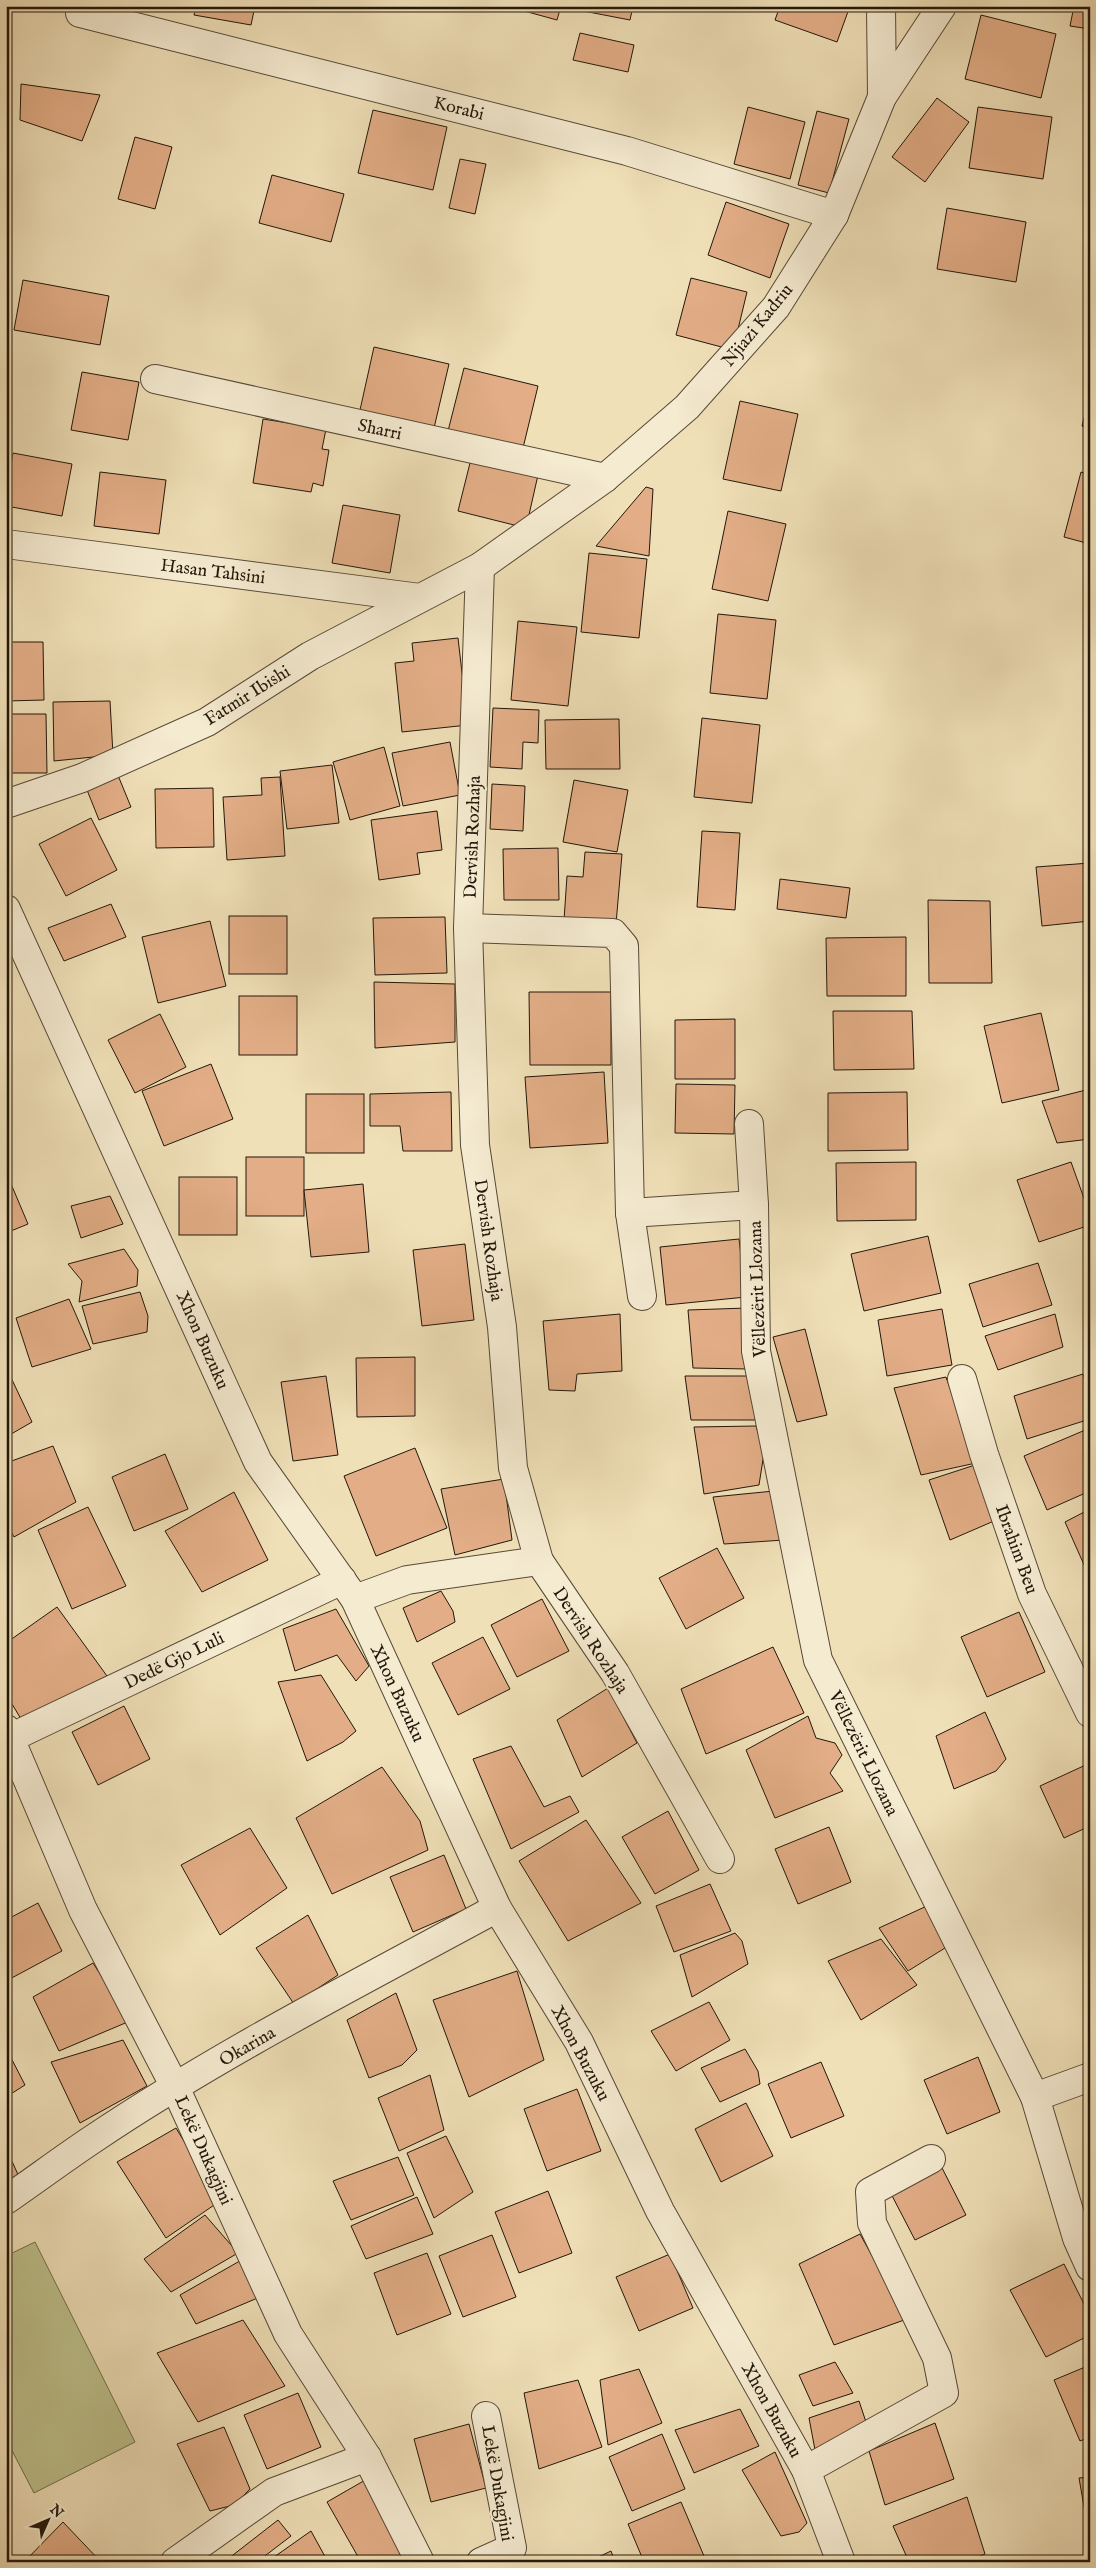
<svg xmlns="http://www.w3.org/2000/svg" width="1096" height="2568" font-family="'IM FELL English',serif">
<rect width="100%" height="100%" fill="#f0e0b8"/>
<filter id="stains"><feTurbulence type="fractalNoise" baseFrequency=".004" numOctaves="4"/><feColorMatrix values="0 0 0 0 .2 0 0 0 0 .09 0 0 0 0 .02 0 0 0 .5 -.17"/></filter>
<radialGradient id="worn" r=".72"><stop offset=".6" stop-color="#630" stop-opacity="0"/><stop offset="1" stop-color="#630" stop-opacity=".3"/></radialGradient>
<polygon fill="#bdc18c" stroke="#706c4b" points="35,2242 135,2442 34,2493 6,2439 6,2256"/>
<g fill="#e3ae87" stroke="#22170a">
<polygon points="196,6 255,6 251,25 194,15"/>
<polygon points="506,6 561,6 557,20"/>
<polygon points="574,6 633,6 630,20 573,9"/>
<polygon points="780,6 850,6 837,42 775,20"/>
<polygon points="1074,6 1090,6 1090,29 1070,26"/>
<polygon points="981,15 1056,34 1041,98 965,79"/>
<polygon points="580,33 634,45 628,72 573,60"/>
<polygon points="21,84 100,95 82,141 20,120"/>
<polygon points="937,98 969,122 925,182 892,157"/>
<polygon points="748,107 805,122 790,179 734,164"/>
<polygon points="978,107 1052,117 1043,179 969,168"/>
<polygon points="373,110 447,127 433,190 358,173"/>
<polygon points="817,111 849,119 829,193 798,185"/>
<polygon points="135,137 172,147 155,209 118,199"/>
<polygon points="460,159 486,164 475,214 449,208"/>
<polygon points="272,175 344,194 331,242 259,223"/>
<polygon points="726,202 789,224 770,278 708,255"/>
<polygon points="947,208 1026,222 1016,282 937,269"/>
<polygon points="691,278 747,292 733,350 676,335"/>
<polygon points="23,280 109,296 100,345 14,330"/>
<polygon points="374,347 449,364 434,428 360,410"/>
<polygon points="464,368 538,386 523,448 448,431"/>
<polygon points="82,372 139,382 128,440 71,430"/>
<polygon points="1090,394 1090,428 1082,426"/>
<polygon points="740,401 798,414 781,491 723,479"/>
<polygon points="263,419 326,429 322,449 329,450 323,486 313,483 311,492 253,483"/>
<polygon points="13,453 72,464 62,516 6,506 6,490"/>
<polygon points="471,459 538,475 526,528 458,511"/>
<polygon points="100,472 166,480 159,534 94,526"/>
<polygon points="1081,472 1090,475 1090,544 1064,537"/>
<polygon points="646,487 653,489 649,556 596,546"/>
<polygon points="343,505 400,515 390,573 332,563"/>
<polygon points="728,511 786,524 768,601 712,589"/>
<polygon points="589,553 647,559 639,638 581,632"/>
<polygon points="718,614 776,620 767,699 710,693"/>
<polygon points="518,621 577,627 568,706 511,700"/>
<polygon points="458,638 468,725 402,732 395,663 414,661 412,643"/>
<polygon points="6,642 43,642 44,700 6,701"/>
<polygon points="110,701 113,755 54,761 53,702"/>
<polygon points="493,708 539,710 538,743 523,742 522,769 490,767"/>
<polygon points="6,714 46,714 47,773 6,773"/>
<polygon points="702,718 760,725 752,803 694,797"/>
<polygon points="619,719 620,769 546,769 545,720"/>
<polygon points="450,742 460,795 403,806 392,753"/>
<polygon points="384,747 400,806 350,820 333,762"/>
<polygon points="332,765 339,823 287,829 280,771"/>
<polygon points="117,773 131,807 99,820 85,785"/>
<polygon points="280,777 285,856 227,860 223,797 262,795 261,778"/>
<polygon points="574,780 628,790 617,852 563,842"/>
<polygon points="492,784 525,786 523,831 490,829"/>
<polygon points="213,788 214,847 156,848 155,789"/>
<polygon points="437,811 442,850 417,853 420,874 379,880 371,820"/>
<polygon points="91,818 117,870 66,896 39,844"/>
<polygon points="702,831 740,833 735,910 697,907"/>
<polygon points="558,848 559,900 504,900 503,849"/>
<polygon points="585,852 622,854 616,924 564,920 567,876 583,877"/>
<polygon points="1090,863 1090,921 1042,926 1036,867"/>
<polygon points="780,879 850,888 846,918 777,909"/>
<polygon points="928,900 990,901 992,983 929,983"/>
<polygon points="111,904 126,937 64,961 48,928"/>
<rect x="229" y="916" width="58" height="58"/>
<polygon points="445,917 447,973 375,975 373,918"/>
<polygon points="210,921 226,986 158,1003 142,937"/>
<polygon points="906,937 906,996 827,996 826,938"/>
<polygon points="374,982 455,984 455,1042 375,1048"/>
<polygon points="529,992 611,992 611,1065 530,1065"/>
<rect x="239" y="996" width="58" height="59"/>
<polygon points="833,1011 912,1011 914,1069 834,1070"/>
<polygon points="1041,1013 1059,1090 1002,1103 984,1026"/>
<polygon points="160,1014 186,1067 135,1093 108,1040"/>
<polygon points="735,1019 735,1079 675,1079 675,1020"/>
<polygon points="211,1064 233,1119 164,1146 142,1091"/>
<polygon points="604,1072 608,1143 530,1148 525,1077"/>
<polygon points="676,1084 735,1085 734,1134 675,1133"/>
<polygon points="1090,1089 1090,1139 1057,1143 1042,1101"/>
<polygon points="451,1092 452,1151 403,1151 400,1126 370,1126 370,1094"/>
<polygon points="907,1092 908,1150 828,1151 828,1093"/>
<rect x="306" y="1094" width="58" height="59"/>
<rect x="246" y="1157" width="58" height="59"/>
<polygon points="916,1162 916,1220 837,1221 836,1163"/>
<polygon points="1071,1162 1090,1215 1090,1225 1039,1242 1017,1180"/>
<polygon points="6,1172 28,1224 6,1233"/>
<rect x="179" y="1177" width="58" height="58"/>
<polygon points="363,1184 369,1252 311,1257 304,1190"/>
<polygon points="110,1196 123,1224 81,1238 71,1206"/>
<polygon points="928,1236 941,1293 864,1311 851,1254"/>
<polygon points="739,1239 746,1297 666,1305 660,1247"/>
<polygon points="465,1244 474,1320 422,1326 413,1250"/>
<polygon points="124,1249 138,1270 137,1286 79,1302 82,1281 68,1264"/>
<polygon points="1038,1263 1052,1305 983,1327 969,1284"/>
<polygon points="140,1292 148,1316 147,1332 93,1344 82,1306"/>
<polygon points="69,1299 91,1349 32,1367 16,1318"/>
<polygon points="747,1308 749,1369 693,1368 688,1310"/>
<polygon points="942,1309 952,1365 887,1376 878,1320"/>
<polygon points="620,1314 622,1371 577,1374 575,1391 549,1390 543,1321"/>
<polygon points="1055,1314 1063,1347 998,1370 985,1336"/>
<polygon points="805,1329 827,1415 797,1422 773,1337"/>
<polygon points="415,1357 415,1416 357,1417 356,1358"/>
<polygon points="6,1367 32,1422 6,1437"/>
<polygon points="1083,1374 1090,1397 1090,1419 1027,1439 1014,1396"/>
<polygon points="326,1376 338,1455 293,1461 281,1382"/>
<polygon points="685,1376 752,1376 758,1420 691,1420"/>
<polygon points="946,1377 976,1463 921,1475 894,1388"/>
<polygon points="756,1426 764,1453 759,1485 704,1494 694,1427"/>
<polygon points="1090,1428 1090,1491 1047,1510 1024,1456"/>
<polygon points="53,1446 76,1502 14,1537 6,1522 6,1463"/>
<polygon points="415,1448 447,1528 376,1556 344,1476"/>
<polygon points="165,1454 188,1509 134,1531 112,1477"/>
<polygon points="975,1465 994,1521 950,1540 929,1480"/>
<polygon points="504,1479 512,1540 455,1555 441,1489"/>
<polygon points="774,1491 784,1540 724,1544 713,1497"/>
<polygon points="234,1492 268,1560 202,1592 165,1531"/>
<polygon points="88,1507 126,1586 72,1609 38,1530"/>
<polygon points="1090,1509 1090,1575 1089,1576 1065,1522"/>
<polygon points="717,1548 744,1598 686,1629 659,1578"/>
<polygon points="441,1591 453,1611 455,1622 417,1642 403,1608"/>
<polygon points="542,1599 569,1651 517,1677 491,1625"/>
<polygon points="57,1607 107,1676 21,1719 6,1694 6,1643"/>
<polygon points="336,1609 369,1666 356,1681 337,1655 295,1671 283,1629"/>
<polygon points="1019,1612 1045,1672 987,1697 961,1637"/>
<polygon points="483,1637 510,1689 458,1715 432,1663"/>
<polygon points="773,1647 804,1713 706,1754 681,1689"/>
<polygon points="321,1675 356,1731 343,1742 307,1761 278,1682"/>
<polygon points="608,1688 637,1743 582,1777 557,1720"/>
<polygon points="124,1706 150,1759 98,1785 72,1732"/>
<polygon points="985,1712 1006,1759 996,1771 954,1789 936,1736"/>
<polygon points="808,1716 816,1738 835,1743 842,1755 830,1773 843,1791 775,1818 746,1750"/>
<polygon points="511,1746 544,1807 570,1796 579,1812 511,1849 473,1759"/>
<polygon points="1090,1763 1090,1826 1064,1838 1040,1786"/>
<polygon points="382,1767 420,1821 428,1850 332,1894 296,1818"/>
<polygon points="668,1811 699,1870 655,1894 622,1837"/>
<polygon points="586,1820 641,1903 568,1941 519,1861"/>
<polygon points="829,1827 851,1882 798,1904 775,1849"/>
<polygon points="250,1828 287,1888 220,1935 181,1865"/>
<polygon points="444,1855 466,1909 413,1932 390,1877"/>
<polygon points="710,1884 731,1931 674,1952 656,1906"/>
<polygon points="38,1903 62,1951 6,1981 6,1920"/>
<polygon points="929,1905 945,1948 908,1971 879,1928"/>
<polygon points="308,1915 338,1975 294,2004 256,1948"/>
<polygon points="735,1933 742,1941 748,1964 692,1997 680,1955"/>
<polygon points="881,1939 917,1985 861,2020 828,1961"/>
<polygon points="93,1963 130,2021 59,2051 33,1997"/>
<polygon points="517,1971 544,2060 469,2097 433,2000"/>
<polygon points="396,1993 417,2050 402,2065 369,2078 347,2020"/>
<polygon points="709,2002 730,2040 676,2071 651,2031"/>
<polygon points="123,2040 147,2086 80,2123 51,2062"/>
<polygon points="6,2048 25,2085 6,2097"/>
<polygon points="745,2049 758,2071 760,2084 720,2102 701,2068"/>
<polygon points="978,2057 1000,2112 947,2134 924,2080"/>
<polygon points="821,2062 844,2116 791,2138 768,2084"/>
<polygon points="430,2075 444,2130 399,2151 378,2098"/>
<polygon points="577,2089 601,2151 547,2171 524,2109"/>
<polygon points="746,2103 773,2156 721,2182 695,2129"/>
<polygon points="176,2128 220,2201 166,2238 117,2162"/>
<polygon points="446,2136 473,2192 434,2218 407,2153"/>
<polygon points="6,2148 20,2179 6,2189"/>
<polygon points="398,2157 414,2195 351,2220 333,2181"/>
<polygon points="939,2162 966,2215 915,2240 888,2188"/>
<polygon points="548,2191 572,2253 519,2273 495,2212"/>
<polygon points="417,2197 433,2234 366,2259 351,2226"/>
<polygon points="205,2215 238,2253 171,2292 144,2259"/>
<polygon points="860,2234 907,2319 834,2345 799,2264"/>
<polygon points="492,2235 516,2297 463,2317 439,2256"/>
<polygon points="427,2253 451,2314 397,2335 374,2273"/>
<polygon points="670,2254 693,2308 639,2331 616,2277"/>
<polygon points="245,2258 260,2297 196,2324 180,2295"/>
<polygon points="1064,2264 1090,2316 1090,2335 1046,2357 1010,2290"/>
<polygon points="243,2320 285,2386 198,2422 157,2353"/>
<polygon points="835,2362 853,2393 813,2406 799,2375"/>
<polygon points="1090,2365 1090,2437 1080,2441 1054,2380"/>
<polygon points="639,2369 662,2423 608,2445 600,2380"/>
<polygon points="578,2380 602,2447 539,2469 524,2393"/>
<polygon points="298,2393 321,2447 267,2469 244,2415"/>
<polygon points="859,2401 868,2428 815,2450 809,2418"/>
<polygon points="740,2409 759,2446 694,2473 675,2430"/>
<polygon points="935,2423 954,2479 885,2505 869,2451"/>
<polygon points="469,2424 486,2488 431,2502 414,2439"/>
<polygon points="224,2427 250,2489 234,2505 210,2511 177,2444"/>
<polygon points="662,2434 685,2489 632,2511 609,2457"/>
<polygon points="775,2452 807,2523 799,2532 781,2536 742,2470"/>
<polygon points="1090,2477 1090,2541 1079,2478"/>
<polygon points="367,2479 405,2562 361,2562 327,2502"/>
<polygon points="967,2497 985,2554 966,2562 909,2562 893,2526"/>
<polygon points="681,2502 704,2556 691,2562 644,2562 628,2524"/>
<polygon points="278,2520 291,2536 257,2562 224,2562"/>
<polygon points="63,2522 101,2562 24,2562"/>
<polygon points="311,2531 328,2562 267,2562"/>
<polygon points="611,2551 615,2562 588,2562"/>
</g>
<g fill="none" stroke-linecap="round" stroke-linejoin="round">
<defs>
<g id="minor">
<polyline points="881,6 882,97"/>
<polyline points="80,13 627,151 834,215"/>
<polyline points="155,379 605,478"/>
<polyline points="6,544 420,598"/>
<polyline points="480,567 468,928 475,1145 502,1327 513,1468 539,1561 615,1673 720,1859"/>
<polyline points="6,804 82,778 207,722 310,656 480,567 605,478 687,407 776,307 834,215 882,97 942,6"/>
<polyline points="6,909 258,1462 355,1599 497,1908 579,2042 660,2211 806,2470 841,2562"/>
<polyline points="468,928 613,933 624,946 630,1213 642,1296"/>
<polyline points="749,1124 754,1205 756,1351 818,1660 1035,2097 1077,2238 1090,2267"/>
<polyline points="630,1213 754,1205"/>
<polyline points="962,1379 984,1454 1032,1594 1090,1713"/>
<polyline points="355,1599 407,1580 539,1561"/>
<polyline points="6,1729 83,1910 175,2087 288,2334 367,2457 420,2562"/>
<polyline points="6,1740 342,1580"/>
<polyline points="1035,2097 1090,2077"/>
<path d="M 6,2200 C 35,2180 63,2159 93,2139 C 221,2053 361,1982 497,1908"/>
<polyline points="806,2470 944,2393 937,2358 872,2223 870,2192 931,2159"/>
<polyline points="175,2562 274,2492 367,2457"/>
<polyline points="481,2562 512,2548 486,2416"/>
</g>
</defs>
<use href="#minor" stroke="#564936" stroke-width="30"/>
<use href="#minor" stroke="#f5ebd1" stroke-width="28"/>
</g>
<g text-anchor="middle" stroke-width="4.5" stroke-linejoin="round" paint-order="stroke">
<g font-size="18" fill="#22170a" stroke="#f5ebd1">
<text transform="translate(459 108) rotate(14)" y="6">Korabi</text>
<text transform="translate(757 325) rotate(-51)" y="6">Njiazi Kadriu</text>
<text transform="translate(380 429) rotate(12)" y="6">Sharri</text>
<text transform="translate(213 571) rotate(7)" y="6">Hasan Tahsini</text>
<text transform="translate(247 695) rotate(-32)" y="6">Fatmir Ibishi</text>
<text transform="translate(472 837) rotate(-88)" y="6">Dervish Rozhaja</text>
<text transform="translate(489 1240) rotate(82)" y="6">Dervish Rozhaja</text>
<text transform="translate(757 1289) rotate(-92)" y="6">Vëllezërit Llozana</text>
<text transform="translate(203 1340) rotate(66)" y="6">Xhon Buzuku</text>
<text transform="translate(1017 1549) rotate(70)" y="6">Ibrahim Beu</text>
<text transform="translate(591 1640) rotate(57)" y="6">Dervish Rozhaja</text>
<text transform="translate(174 1660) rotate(-26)" y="6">Dedë Gjo Luli</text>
<text transform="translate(398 1693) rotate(65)" y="6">Xhon Buzuku</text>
<text transform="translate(864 1753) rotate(64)" y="6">Vëllezërit Llozana</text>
<text transform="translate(247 2046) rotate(-30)" y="6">Okarina</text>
<text transform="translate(581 2053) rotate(62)" y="6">Xhon Buzuku</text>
<text transform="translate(204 2150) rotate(66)" y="6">Lekë Dukagjini</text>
<text transform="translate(772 2410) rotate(61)" y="6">Xhon Buzuku</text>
<text transform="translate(498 2483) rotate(80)" y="6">Lekë Dukagjini</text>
</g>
</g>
<rect width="1096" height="2568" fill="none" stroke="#f0e0b8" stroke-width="25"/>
<rect x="8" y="8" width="1081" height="2553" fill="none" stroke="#22170a" stroke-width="2.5"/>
<rect x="12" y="12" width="1071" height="2543" fill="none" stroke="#22170a"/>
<g transform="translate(48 2520) rotate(45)" stroke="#f5ebd1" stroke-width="4" paint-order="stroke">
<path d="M0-4L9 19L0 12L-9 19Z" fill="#22170a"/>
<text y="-8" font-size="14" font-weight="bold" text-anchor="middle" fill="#22170a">N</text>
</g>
<rect width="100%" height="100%" filter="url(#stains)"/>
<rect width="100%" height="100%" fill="url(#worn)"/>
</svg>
